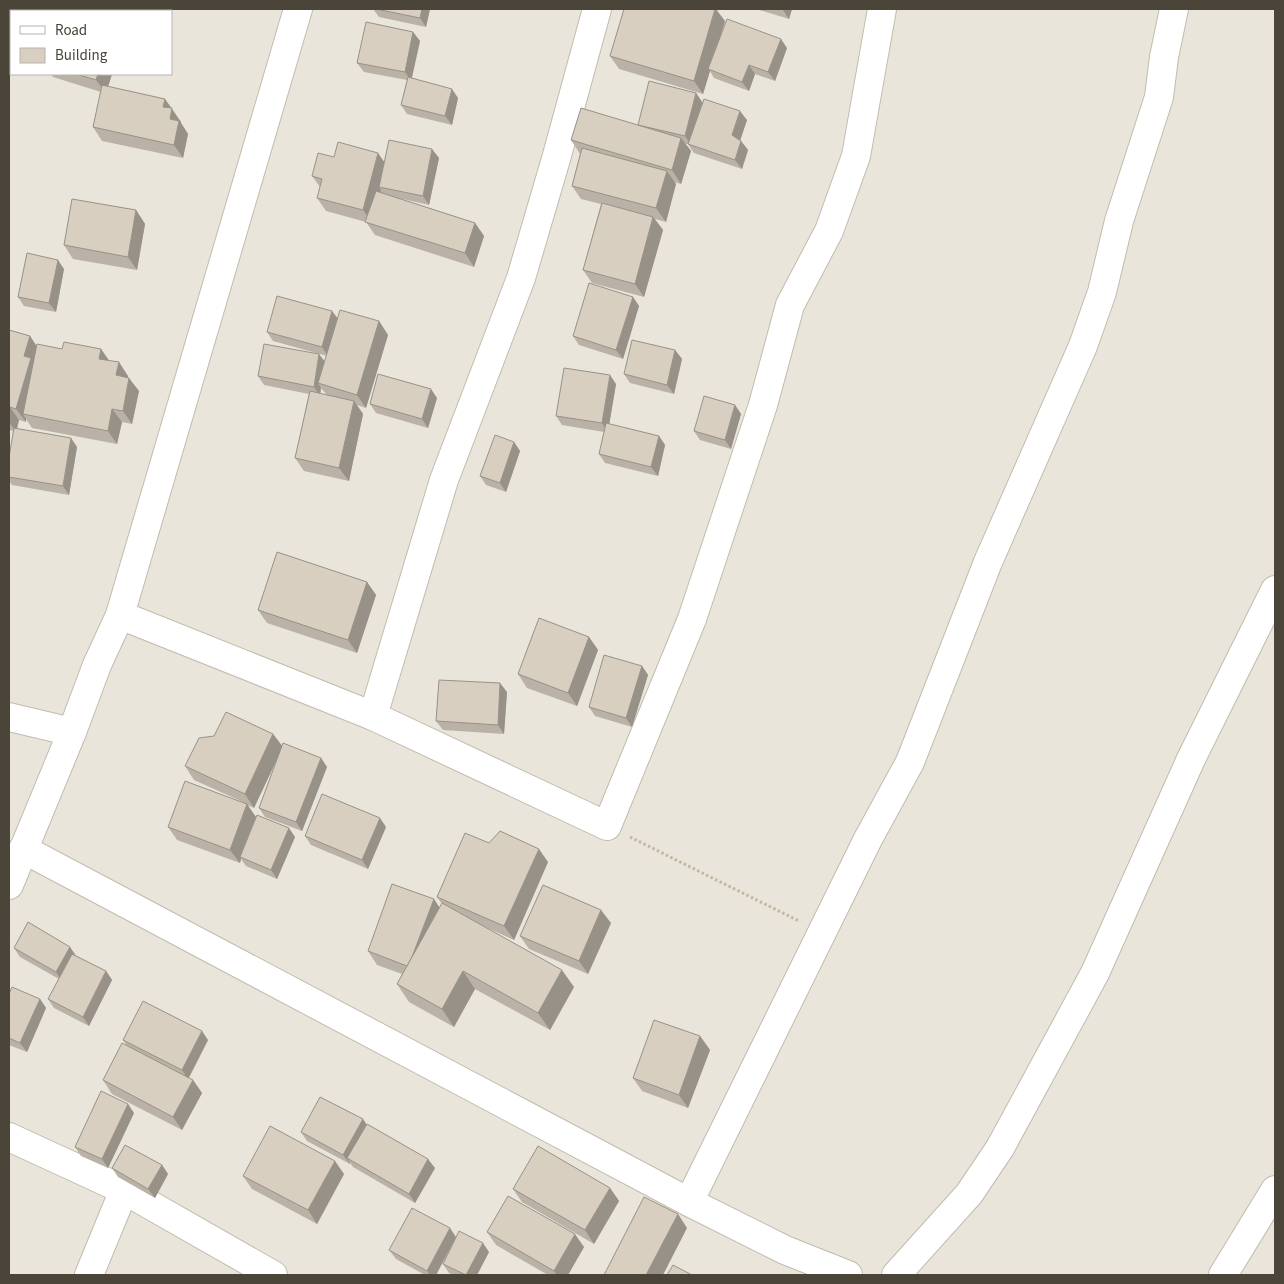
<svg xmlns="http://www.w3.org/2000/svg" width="1284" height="1284" font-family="'Source Sans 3',sans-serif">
<rect width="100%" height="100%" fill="#f6f3ec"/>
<path fill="#eae5da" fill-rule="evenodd" d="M 9,9 L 1275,9 L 1275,1275 L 9,1275 ZM 11,11 L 171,11 L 171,74 L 11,74 Z"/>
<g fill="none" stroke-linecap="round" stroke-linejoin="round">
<defs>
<g id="minor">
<polyline points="120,615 373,716 607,826 692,619 763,405 790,305 829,231 856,156 882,9"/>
<polyline points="373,716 444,480 521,278 556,159 597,9"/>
<polyline points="9,717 72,732"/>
<polyline points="23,849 689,1202 785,1250 848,1275"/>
<polyline points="9,885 72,732 97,665 120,615 298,9"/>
<polyline points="9,1137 124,1190 273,1275"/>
<polyline points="689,1202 868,839 910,762 988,562 1083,346 1102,292 1119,221 1159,97 1164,57 1174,9"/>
<polyline points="89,1275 124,1190"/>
<polyline points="896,1275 969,1194 1000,1148 1095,973 1191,759 1275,590"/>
<polyline points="1223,1275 1275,1190"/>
</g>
</defs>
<use href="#minor" stroke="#c2bbae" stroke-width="30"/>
<polyline stroke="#c4b79f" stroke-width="3" stroke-dasharray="2.5 2.5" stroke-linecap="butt" points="630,837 799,921"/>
<use href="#minor" stroke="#fff" stroke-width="28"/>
</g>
<g fill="#bab2a6" fill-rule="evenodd">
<polygon points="373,9 430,9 426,27 379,17"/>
<polygon points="756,9 792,9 789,19"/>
<polygon points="725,21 720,37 787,48 775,81 755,74 749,91 714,78 710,71 703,94 619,69 610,56"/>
<polygon points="413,32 420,41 412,78 458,98 452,125 407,114 401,105 407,80 364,72 357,63"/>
<polygon points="51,74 112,74 108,87 165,99 181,122 181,123 188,134 183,158 102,141 93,127 101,92 53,77"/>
<polygon points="696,93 702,102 747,120 740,140 748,150 742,169 694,153 688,144 686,144 691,151 681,184 674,182 676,184 666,222 655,219 663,230 644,297 592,283 583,270 601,204 581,199 572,186 580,154 571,140 638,125"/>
<polygon points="334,157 384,161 439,158 429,205 398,198 475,223 484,236 474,267 375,235 366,222 326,211 317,198 320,187 312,176"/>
<polygon points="136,210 145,224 137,270 73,259 64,245"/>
<polygon points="64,269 56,312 24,306 18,297"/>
<polygon points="633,297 639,306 623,359 579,345 573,336"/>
<path d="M 338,319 L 379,321 L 388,335 L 366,408 L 357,405 L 363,414 L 349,481 L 304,471 L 295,458 L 309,394 L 264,385 L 258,376 L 325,362 L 327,356 L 273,341 L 267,332 ZM 321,388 L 327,395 L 320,394 Z"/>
<polygon points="9,330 30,336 36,345 62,349 101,349 109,361 128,376 128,378 139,391 132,424 122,422 117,444 32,428 26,419 26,422 19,420 17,429 77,447 69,495 12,485 9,481 13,431 9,430"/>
<polygon points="675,350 682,359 674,394 630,383 624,374"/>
<polygon points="616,384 609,424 659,436 665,445 658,476 605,463 599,454 604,432 562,425 556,416"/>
<polygon points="437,398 428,428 376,413 370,404"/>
<polygon points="735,405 741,414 731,449 700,440 694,431"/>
<polygon points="514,442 520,451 506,492 486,485 480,476"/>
<polygon points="367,582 376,595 357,653 267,623 258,610"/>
<polygon points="589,637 598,650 577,706 527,688 518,674"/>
<polygon points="642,666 648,675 632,727 595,716 589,707"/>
<polygon points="507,692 504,734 443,730 436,721"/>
<polygon points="273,734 282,746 321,758 327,767 302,831 265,817 259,808 278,756 254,808 247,805 256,817 295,837 277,879 246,866 241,859 240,863 177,840 168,827 243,802 194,780 185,766"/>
<polygon points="386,827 368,869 311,845 305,836"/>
<polygon points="489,843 548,862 514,940 483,926 574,987 550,1030 475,989 454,1027 409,1002 397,984 402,974 377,965 368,951 434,899 439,908 442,904 437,897"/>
<polygon points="611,923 588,974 529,949 520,936"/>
<polygon points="70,947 76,956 106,971 112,980 89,1026 54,1008 48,999 59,979 20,957 14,948"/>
<polygon points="9,994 40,999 46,1008 27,1052 9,1045"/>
<polygon points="700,1036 710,1050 688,1108 642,1091 633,1078"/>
<polygon points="123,1040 208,1040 189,1078 193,1080 202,1093 182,1130 112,1094 103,1080 127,1046"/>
<polygon points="134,1113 108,1168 81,1156 75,1147"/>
<polygon points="363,1119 366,1124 435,1168 415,1203 353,1167 350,1163 350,1164 307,1141 301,1132"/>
<polygon points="162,1165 168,1174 155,1198 118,1177 112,1168"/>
<polygon points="344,1174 317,1224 252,1189 243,1176"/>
<polygon points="610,1188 619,1201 594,1244 522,1202 513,1189"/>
<polygon points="487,1232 584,1247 568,1275 548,1275 496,1245"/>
<polygon points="456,1237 489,1252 477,1275 454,1275 449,1273 443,1264 455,1239 436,1275 425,1275 396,1259 389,1250"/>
</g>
<g fill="#979187">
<polygon points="119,9 123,9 125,11 118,11"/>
<polygon points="422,9 430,9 426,27 420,18"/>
<polygon points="715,9 716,9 725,21 710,70 708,69 710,71 703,94 694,81"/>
<polygon points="783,9 792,9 789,19 783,10"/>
<polygon points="413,32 420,41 411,81 405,72"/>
<polygon points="781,39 787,48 775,81 768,72"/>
<polygon points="749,65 755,74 749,91 742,82"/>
<polygon points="98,74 112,74 106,93 96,80"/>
<polygon points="452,89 458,98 452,125 445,116"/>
<polygon points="696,93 702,102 691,145 685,136"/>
<polygon points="165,99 181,122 181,123 188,134 183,158 174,145 170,119 163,107"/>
<polygon points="740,111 747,120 739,144 732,135"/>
<polygon points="681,138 691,151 681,184 672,170"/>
<polygon points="741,141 748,150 742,169 735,160"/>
<polygon points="432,149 439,158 429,205 423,196"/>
<polygon points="378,153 387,166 379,187 381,190 373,224 363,210"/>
<polygon points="667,171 676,184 666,222 656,208"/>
<polygon points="136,210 145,224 137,270 128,257"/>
<polygon points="653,217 663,230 644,297 635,284"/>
<polygon points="475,223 484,236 474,267 465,253"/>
<polygon points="58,260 64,269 56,312 49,303"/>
<polygon points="633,297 639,306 623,359 616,350"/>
<polygon points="332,311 339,320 328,356 322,347"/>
<polygon points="379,321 388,335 366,408 357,395"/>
<polygon points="30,336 39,350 23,414 26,419 26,422 16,409 24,356"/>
<polygon points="101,349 110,362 99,359"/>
<polygon points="675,350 682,359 674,394 667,385"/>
<polygon points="319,354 326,363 318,383 321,388 320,396 314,387"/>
<polygon points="119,362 128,376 126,388 116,375"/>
<polygon points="610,375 616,384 608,432 602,423"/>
<polygon points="129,378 139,391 132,424 123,411"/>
<polygon points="431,389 437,398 428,428 422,419"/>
<polygon points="354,401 363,414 349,481 339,468"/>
<polygon points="735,405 741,414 731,449 725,440"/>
<polygon points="10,407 19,420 16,432 9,422 9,411"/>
<polygon points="112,409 122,422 117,444 108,431"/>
<polygon points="659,436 665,445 658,476 651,467"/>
<polygon points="71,438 77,447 69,495 63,486"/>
<polygon points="514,442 520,451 506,492 500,483"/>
<polygon points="367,582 376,595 357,653 348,640"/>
<polygon points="589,637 598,650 577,706 568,693"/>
<polygon points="642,666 648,675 632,727 626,718"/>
<polygon points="500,683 507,692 504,734 498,725"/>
<polygon points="273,734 283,747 254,808 245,794"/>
<polygon points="321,758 327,767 302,831 296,822"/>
<polygon points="247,804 256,817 240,857 241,859 240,863 230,850"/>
<polygon points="380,818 386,827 368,869 362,860"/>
<polygon points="289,828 295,837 277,879 271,870"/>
<polygon points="539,849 548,862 514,940 504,926"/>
<polygon points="434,899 443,913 408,967"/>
<polygon points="601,910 611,923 588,974 579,961"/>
<polygon points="70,947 76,956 62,981 56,972"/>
<polygon points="562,970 574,987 550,1030 538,1013"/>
<polygon points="106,971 112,980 89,1026 83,1017"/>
<polygon points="463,971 475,989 454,1027 442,1009"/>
<polygon points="40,999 46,1008 27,1052 20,1043"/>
<polygon points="202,1031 208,1040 188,1079 182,1070"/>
<polygon points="700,1036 710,1050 688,1108 679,1095"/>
<polygon points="193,1080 202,1093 182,1130 173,1117"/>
<polygon points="128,1104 134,1113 108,1168 102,1159"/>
<polygon points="363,1119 369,1128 347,1158 350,1163 350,1164 343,1155"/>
<polygon points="428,1159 435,1168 415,1203 409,1194"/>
<polygon points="335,1161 344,1174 317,1224 308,1210"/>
<polygon points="162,1165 168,1174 155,1198 148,1189"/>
<polygon points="610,1188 619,1201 594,1244 585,1230"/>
<polygon points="678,1214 687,1228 663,1275 646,1275"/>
<polygon points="450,1228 456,1237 436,1275 430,1275 427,1271"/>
<polygon points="575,1234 584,1247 568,1275 557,1275 554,1271"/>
<polygon points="483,1243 489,1252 477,1275 466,1275"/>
</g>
<g fill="#d8cfc1" stroke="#979187">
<polygon points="46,9 119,9 118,11 45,11"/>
<polygon points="376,9 422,9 420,18"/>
<polygon points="624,9 715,9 694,81 610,56"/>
<polygon points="727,19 781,39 768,72 749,65 742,82 708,69"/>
<polygon points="366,22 413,32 405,72 357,63"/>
<polygon points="76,74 98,74 96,80"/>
<polygon points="408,77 452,89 445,116 401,105"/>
<polygon points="649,81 696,93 685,136 638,125"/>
<polygon points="102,85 165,99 163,107 172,108 170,119 179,121 174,145 93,127"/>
<polygon points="704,99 740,111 732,135 741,141 735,160 688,144"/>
<polygon points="581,108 681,138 672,170 571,140"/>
<polygon points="389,140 432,149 423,196 379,187"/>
<polygon points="338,142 378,153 363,210 317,198 322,179 312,176 318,153 334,157"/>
<polygon points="582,148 667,171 656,208 572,186"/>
<polygon points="376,191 475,223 465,253 365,222"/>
<polygon points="72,199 136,210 128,257 64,245"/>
<polygon points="602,203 653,217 635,284 583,270"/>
<polygon points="27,253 58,260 49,303 18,297"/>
<polygon points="589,283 633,297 616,350 573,336"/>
<polygon points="277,296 332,311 322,347 267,332"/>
<polygon points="340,310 379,321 357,395 318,383"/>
<polygon points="9,330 30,336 24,356 31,358 16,409 10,407 9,411"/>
<polygon points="632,340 675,350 667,385 624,374"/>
<polygon points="64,342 101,349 99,359 119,362 116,375 129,378 123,411 112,409 108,431 23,414 37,344 62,349"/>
<polygon points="264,344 319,354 314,387 258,376"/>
<polygon points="564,368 610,375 602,423 556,416"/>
<polygon points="378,374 431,389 422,419 370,404"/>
<polygon points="310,391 354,401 339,468 295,458"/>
<polygon points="704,396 735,405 725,440 694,431"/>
<polygon points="606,423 659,436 651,467 599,454"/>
<polygon points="14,428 71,438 63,486 9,477 9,457"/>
<polygon points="495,435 514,442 500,483 480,476"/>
<polygon points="277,552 367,582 348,640 258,610"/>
<polygon points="539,618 589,637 568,693 518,674"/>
<polygon points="604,655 642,666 626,718 589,707"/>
<polygon points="439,680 500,683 498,725 436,721"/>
<polygon points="226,712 273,734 245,794 185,766 199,738 214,736"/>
<polygon points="283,743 321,758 296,822 259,808"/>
<polygon points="185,781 247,804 230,850 168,827"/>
<polygon points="322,794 380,818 362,860 305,836"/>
<polygon points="257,815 289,828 271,870 240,857"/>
<polygon points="500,831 539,849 504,926 437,897 465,833 489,843"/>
<polygon points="392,884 434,899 412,957 407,966 368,951"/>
<polygon points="543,885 601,910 579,961 520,936"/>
<polygon points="442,903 562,970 538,1013 463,971 442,1009 397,984"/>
<polygon points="28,922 70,947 56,972 14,948"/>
<polygon points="72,954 106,971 83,1017 48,999"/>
<polygon points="12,987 40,999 20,1043 9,1038 9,994"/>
<polygon points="143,1001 202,1031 182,1070 123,1040"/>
<polygon points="654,1020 700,1036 679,1095 633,1078"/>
<polygon points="122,1043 193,1080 173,1117 103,1080"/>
<polygon points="101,1091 128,1104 102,1159 75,1147"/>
<polygon points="320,1097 363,1119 343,1155 301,1132"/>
<polygon points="367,1124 428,1159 409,1194 347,1158"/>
<polygon points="270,1126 335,1161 308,1210 243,1176"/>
<polygon points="125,1145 162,1165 148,1189 112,1168"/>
<polygon points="538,1146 610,1188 585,1230 513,1189"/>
<polygon points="508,1196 575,1234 554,1271 487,1232"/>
<polygon points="644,1197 678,1214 646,1275 604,1275"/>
<polygon points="412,1208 450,1228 427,1271 389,1250"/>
<polygon points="459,1231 483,1243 466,1275 443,1264"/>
<polygon points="673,1265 692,1275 667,1275"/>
</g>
<rect width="1284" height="1284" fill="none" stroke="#4b4439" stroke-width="20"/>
<rect x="10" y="10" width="162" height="65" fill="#ffffff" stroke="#b7b4b0"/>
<rect x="20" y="26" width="25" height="8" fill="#ffffff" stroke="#b7b4b0"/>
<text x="55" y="35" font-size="15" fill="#4b4439">Road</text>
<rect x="20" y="48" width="25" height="15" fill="#d8cfc1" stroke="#b7b4b0"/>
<text x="55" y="60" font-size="15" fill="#4b4439">Building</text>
</svg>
